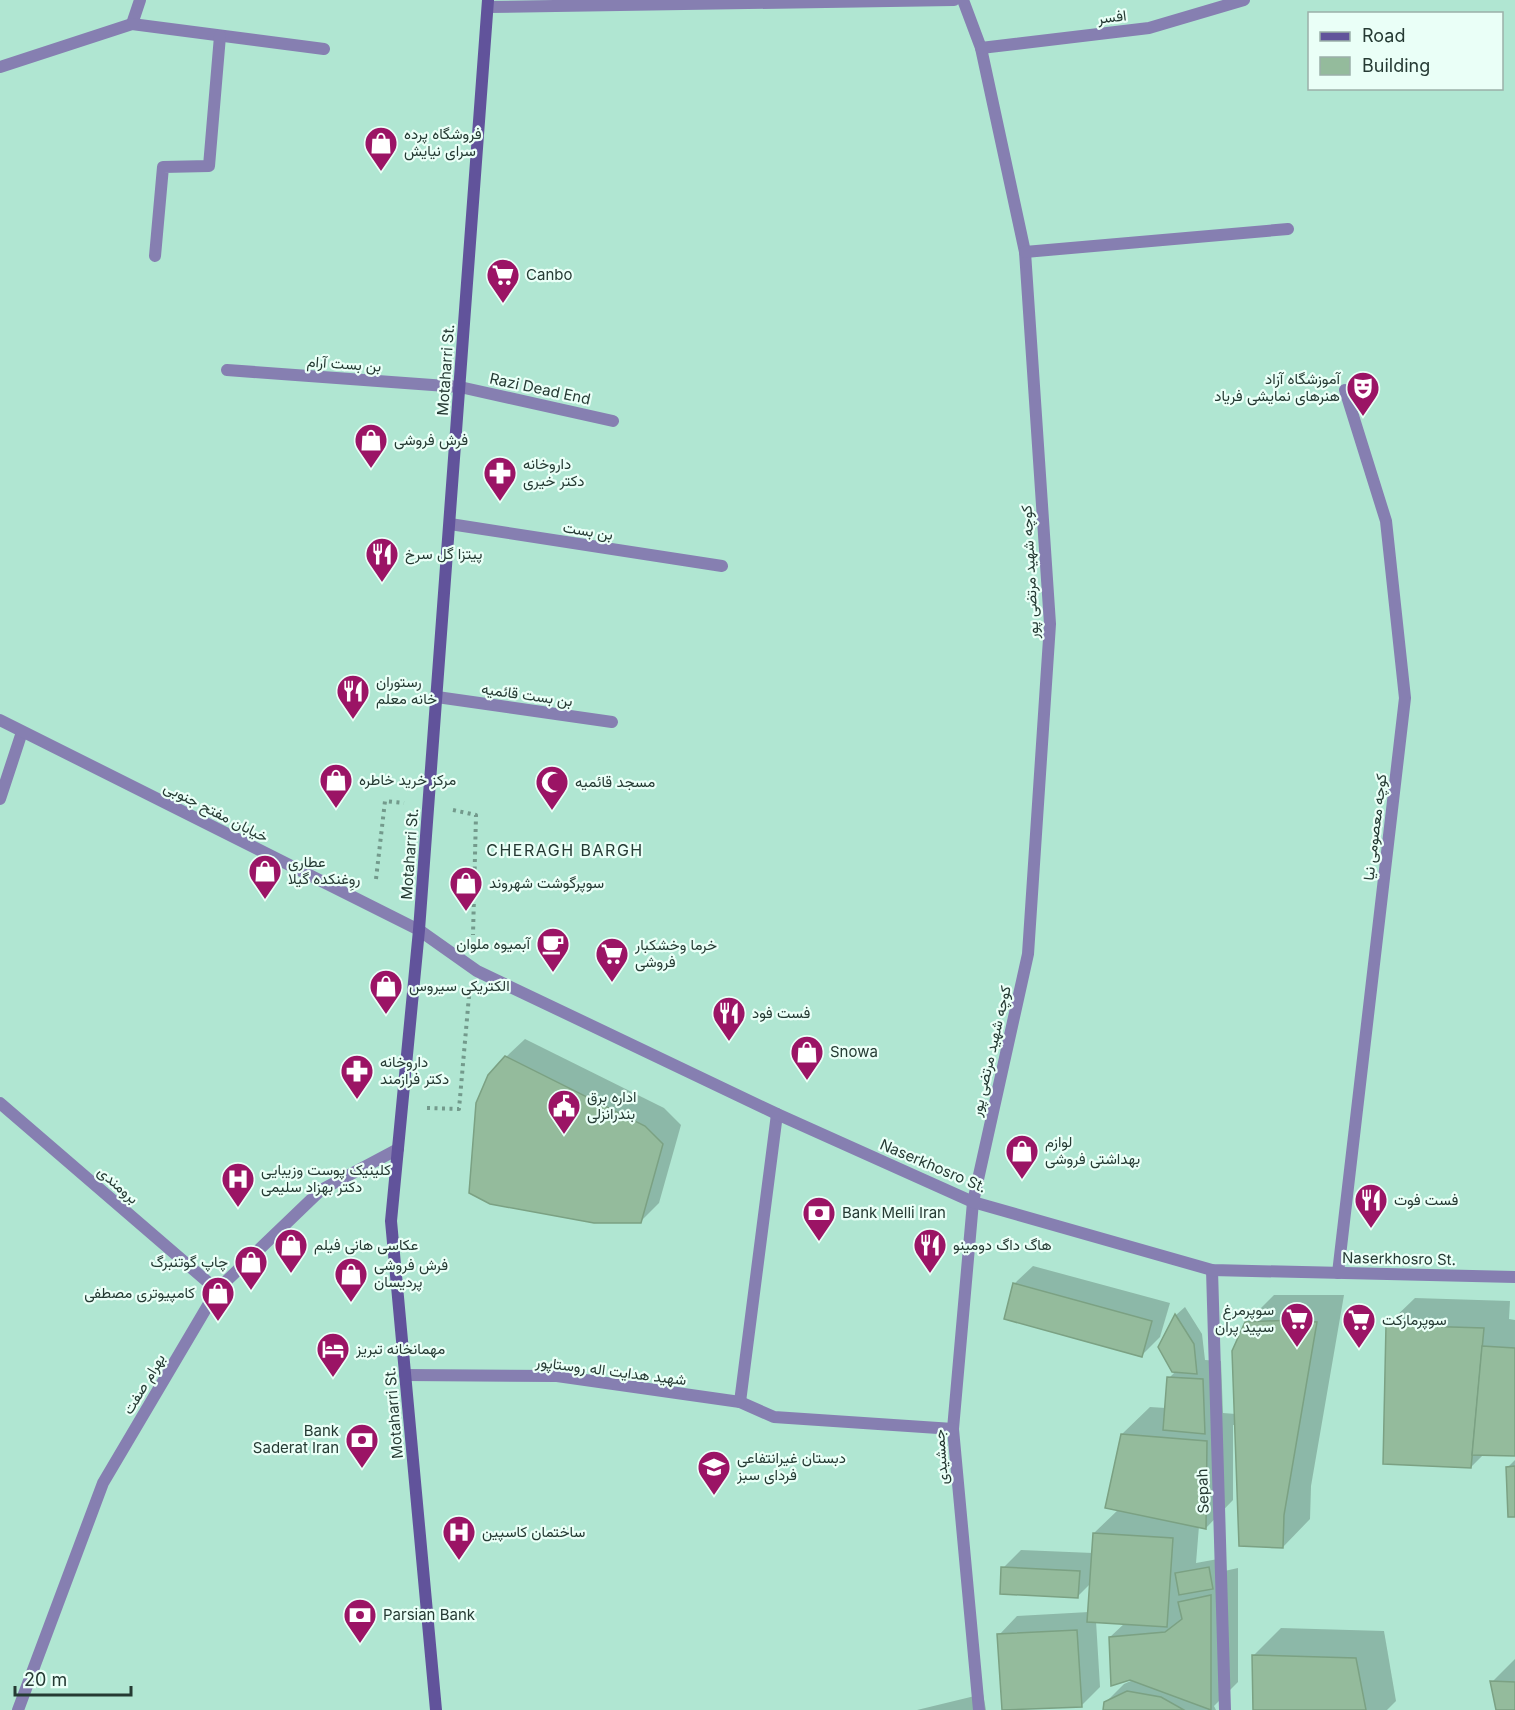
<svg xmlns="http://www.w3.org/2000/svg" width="1515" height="1710" font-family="Inter,Vazirmatn,sans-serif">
<rect width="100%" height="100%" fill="#b0e6d2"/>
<g fill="#0003">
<polygon points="525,1039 664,1108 681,1125 659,1203 641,1221 506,1057"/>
<polygon points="1033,1266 1170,1303 1160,1337 1142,1355 1014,1284"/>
<polygon points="1274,1295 1344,1295 1311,1486 1310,1519 1283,1547 1236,1425 1233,1425 1233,1500 1206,1528 1199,1526 1196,1563 1218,1559 1220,1572 1238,1568 1238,1682 1214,1706 1216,1710 1104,1710 1105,1703 1124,1684 1133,1680 1110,1637 1125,1623 1096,1621 1100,1687 1081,1706 1003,1710 999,1635 1017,1616 1089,1612 1091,1583 1078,1596 1003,1568 1021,1550 1093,1553 1094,1533 1119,1509 1122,1434 1150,1407 1166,1408 1169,1378 1176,1371 1159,1347 1176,1315 1185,1307 1202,1334 1205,1360 1221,1361 1223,1413 1236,1414 1246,1323"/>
<polygon points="1415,1298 1510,1301 1509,1319 1515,1320 1515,1454 1484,1454 1471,1467 1387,1325"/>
<polygon points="1515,1460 1515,1516 1508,1467"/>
<polygon points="1281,1628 1384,1631 1396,1701 1387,1710 1255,1710 1253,1656"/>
<polygon points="1515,1659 1515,1710 1497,1710 1492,1682"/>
<polygon points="983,1694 986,1710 917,1710"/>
</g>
<g fill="#94bb9c" stroke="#7ba183" stroke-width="1.5">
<polygon points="505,1056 645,1126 663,1144 641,1223 594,1223 490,1204 469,1193 476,1103 488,1075"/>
<polygon points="1013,1283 1152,1321 1142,1357 1004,1319"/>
<polygon points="1175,1314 1194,1344 1197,1374 1172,1372 1158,1347"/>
<polygon points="1292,1320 1317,1322 1284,1515 1283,1548 1239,1546 1232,1351 1245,1322"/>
<polygon points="1386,1325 1484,1328 1471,1468 1383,1464"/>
<polygon points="1482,1346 1515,1348 1515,1456 1472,1455"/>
<polygon points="1167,1377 1203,1379 1205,1434 1163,1430"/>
<polygon points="1121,1434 1207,1441 1206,1529 1105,1508"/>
<polygon points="1515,1466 1515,1517 1508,1517 1506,1467"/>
<polygon points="1093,1533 1173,1538 1167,1627 1087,1622"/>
<polygon points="1001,1567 1080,1571 1078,1598 1000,1594"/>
<polygon points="1209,1567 1213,1589 1179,1595 1175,1573"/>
<polygon points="1211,1595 1211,1710 1130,1680 1111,1686 1109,1637 1165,1632 1182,1619 1178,1602"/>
<polygon points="1077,1630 1082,1707 1002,1710 997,1634"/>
<polygon points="1252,1655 1356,1658 1366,1710 1253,1710"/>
<polygon points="1490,1681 1515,1682 1515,1710 1496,1710"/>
<polygon points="1127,1691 1161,1697 1184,1710 1103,1710 1104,1702"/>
</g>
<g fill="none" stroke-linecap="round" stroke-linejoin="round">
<g stroke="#739a8c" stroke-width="4" stroke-dasharray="3 4.5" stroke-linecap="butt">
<polyline points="453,810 476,815 473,935"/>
<polyline points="376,879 385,801 404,803"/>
<polyline points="427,1108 459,1109 469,996"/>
</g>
<g stroke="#867fb1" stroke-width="12">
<polyline points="0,799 22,732"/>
<polyline points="0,1103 217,1290"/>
</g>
<polyline stroke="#867fb1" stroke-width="12" points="1212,1270 1225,1710"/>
<g stroke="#867fb1" stroke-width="12">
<polyline points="963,0 981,48 1025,252 1050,624 1028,954 973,1202 953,1429 979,1710"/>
<polyline points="488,7 954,0"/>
<polyline points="132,24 140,0"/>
<polyline points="981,48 1149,28 1244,0"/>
<polyline points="0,67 132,24 324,49"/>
<polyline points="1025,252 1288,229"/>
<polyline points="155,256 163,167 209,166 220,36"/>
<polyline points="227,370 460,387 613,421"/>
<polyline points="450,524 722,566"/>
<polyline points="437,697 612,722"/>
<polyline points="1338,1273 1405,698 1386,521 1345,390"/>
<polyline points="405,1375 557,1376 740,1402 774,1417 953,1429"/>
<polyline points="740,1402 777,1114"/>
<polyline points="18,1710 103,1483 217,1290 321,1190 398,1149"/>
</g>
<polyline stroke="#867fb1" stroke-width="12" points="0,720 419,930 477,971 777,1114 973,1202 1212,1270 1515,1277"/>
<polyline stroke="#61539b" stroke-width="12" points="436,1710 391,1221 419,930 488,0"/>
</g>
<defs>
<symbol id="shop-pin" viewBox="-11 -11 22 30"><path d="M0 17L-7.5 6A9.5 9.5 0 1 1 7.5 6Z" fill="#9b1465" stroke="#eafff7"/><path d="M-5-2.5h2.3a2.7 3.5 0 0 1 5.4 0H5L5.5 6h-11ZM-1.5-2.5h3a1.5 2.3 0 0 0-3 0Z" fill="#fff"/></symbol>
<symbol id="supermarket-pin" viewBox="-11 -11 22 30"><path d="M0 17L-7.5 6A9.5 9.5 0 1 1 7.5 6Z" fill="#9b1465" stroke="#eafff7"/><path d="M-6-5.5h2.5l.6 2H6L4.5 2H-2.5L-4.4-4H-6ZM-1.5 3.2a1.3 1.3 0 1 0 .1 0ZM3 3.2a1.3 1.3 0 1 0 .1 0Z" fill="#fff"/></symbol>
<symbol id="theatre-pin" viewBox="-11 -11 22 30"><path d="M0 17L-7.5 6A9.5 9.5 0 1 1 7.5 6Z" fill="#9b1465" stroke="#eafff7"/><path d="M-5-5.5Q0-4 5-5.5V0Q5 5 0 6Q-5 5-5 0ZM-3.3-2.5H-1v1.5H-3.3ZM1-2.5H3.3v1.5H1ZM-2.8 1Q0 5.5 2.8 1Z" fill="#fff"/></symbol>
<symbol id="pharmacy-pin" viewBox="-11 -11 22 30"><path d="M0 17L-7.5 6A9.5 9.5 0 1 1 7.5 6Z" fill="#9b1465" stroke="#eafff7"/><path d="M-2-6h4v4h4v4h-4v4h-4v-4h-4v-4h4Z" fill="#fff"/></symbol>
<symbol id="restaurant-pin" viewBox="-11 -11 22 30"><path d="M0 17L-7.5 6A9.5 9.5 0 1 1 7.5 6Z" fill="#9b1465" stroke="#eafff7"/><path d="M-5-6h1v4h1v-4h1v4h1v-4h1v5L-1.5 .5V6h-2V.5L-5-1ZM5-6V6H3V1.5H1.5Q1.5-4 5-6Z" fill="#fff"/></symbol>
<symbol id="mosque-pin" viewBox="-11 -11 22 30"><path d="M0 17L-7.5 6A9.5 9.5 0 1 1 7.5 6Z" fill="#9b1465" stroke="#eafff7"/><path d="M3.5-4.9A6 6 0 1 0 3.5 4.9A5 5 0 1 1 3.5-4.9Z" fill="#fff"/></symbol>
<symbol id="cafe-pin" viewBox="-11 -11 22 30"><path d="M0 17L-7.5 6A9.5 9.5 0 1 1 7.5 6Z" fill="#9b1465" stroke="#eafff7"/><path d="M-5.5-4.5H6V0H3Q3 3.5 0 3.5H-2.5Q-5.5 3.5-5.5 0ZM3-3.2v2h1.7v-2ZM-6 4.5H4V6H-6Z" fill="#fff"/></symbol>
<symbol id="civic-pin" viewBox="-11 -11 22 30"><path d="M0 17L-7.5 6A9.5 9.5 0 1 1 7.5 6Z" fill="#9b1465" stroke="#eafff7"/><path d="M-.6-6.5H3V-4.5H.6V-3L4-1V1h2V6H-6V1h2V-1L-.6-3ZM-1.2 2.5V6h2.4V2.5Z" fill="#fff"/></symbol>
<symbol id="hospital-pin" viewBox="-11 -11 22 30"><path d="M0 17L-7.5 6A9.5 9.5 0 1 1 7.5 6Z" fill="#9b1465" stroke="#eafff7"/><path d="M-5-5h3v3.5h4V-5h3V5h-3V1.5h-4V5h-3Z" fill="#fff"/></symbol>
<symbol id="bank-pin" viewBox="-11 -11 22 30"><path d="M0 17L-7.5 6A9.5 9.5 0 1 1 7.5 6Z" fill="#9b1465" stroke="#eafff7"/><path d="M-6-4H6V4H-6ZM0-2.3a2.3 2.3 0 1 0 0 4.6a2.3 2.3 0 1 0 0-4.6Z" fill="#fff"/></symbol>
<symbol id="hotel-pin" viewBox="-11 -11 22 30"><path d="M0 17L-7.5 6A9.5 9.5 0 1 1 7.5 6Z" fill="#9b1465" stroke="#eafff7"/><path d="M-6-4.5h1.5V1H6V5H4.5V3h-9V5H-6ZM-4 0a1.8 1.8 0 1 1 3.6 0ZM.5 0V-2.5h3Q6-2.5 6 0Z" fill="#fff"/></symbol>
<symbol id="school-pin" viewBox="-11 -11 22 30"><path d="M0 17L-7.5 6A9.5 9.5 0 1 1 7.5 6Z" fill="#9b1465" stroke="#eafff7"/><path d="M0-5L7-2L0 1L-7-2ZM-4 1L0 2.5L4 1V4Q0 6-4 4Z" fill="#fff"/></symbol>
</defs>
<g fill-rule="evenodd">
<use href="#shop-pin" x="362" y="124" width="38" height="52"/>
<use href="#supermarket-pin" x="484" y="256" width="38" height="52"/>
<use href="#theatre-pin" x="1344" y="369" width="38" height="52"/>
<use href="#shop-pin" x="352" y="421" width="38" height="52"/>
<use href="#pharmacy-pin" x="481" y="454" width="38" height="52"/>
<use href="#restaurant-pin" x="363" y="535" width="38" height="52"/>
<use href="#restaurant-pin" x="334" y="672" width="38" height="52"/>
<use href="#shop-pin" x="317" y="761" width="38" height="52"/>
<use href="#mosque-pin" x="533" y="763" width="38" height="52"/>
<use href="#shop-pin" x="246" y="852" width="38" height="52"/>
<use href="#shop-pin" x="447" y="864" width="38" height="52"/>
<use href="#cafe-pin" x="534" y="925" width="38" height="52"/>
<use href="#supermarket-pin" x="593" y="935" width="38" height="52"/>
<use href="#shop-pin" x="367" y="967" width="38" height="52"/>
<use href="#restaurant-pin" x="710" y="994" width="38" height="52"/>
<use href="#shop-pin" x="788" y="1033" width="38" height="52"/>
<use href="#pharmacy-pin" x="338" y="1052" width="38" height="52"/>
<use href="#civic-pin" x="545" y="1087" width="38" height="52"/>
<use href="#shop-pin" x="1003" y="1132" width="38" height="52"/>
<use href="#hospital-pin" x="219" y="1160" width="38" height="52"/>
<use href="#restaurant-pin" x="1352" y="1181" width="38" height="52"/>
<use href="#bank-pin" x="800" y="1194" width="38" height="52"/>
<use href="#shop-pin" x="272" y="1226" width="38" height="52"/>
<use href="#restaurant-pin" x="911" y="1226" width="38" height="52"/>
<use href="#shop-pin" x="232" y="1243" width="38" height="52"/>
<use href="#shop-pin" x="332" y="1255" width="38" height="52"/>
<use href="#shop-pin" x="199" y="1274" width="38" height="52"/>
<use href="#supermarket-pin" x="1278" y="1300" width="38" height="52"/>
<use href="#supermarket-pin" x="1340" y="1301" width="38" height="52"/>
<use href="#hotel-pin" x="314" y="1330" width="38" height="52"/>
<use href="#bank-pin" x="343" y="1421" width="38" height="52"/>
<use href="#school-pin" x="695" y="1448" width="38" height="52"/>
<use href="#hospital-pin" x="440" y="1513" width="38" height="52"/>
<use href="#bank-pin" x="341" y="1596" width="38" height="52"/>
</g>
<g text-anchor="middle" stroke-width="4.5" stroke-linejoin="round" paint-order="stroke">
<g font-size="15" fill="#253a33" stroke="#eafff7">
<text transform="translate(1112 17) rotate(-7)" y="5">افسر</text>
<text transform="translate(344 364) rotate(4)" y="5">بن بست آرام</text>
<text transform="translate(446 370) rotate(-86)" y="5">Motaharri St.</text>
<text transform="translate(540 389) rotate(12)" y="5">Razi Dead End</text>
<text transform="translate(588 531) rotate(9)" y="5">بن بست</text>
<text transform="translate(1030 572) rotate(-93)" y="5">کوچه شهید مرتضی پور</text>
<text transform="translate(527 695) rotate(8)" y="5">بن بست قائمیه</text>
<text transform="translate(216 812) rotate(27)" y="5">خیابان مفتح جنوبی</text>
<text transform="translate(1375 827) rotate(-83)" y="5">کوچه معصومی نیا</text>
<text transform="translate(410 854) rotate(-86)" y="5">Motaharri St.</text>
<text transform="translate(991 1051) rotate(-77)" y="5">کوچه شهید مرتضی پور</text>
<text transform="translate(933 1166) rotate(23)" y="5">Naserkhosro St.</text>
<text transform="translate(118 1185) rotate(41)" y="5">برومندی</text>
<text transform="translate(1399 1259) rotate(1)" y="5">Naserkhosro St.</text>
<text transform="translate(611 1371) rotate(7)" y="5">شهید هدایت اله روستاپور</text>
<text transform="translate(144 1384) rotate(-59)" y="5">بهرام صفت</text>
<text transform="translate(394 1413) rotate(-95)" y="5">Motaharri St.</text>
<text transform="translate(941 1457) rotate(-94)" y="5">جمشیدی</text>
<text transform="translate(1203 1491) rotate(-92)" y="5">Sepah</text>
</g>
<g font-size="15" fill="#253a33" stroke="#eafff7" text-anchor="start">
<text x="404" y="139">فروشگاه پرده<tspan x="404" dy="17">سرای نیایش</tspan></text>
<text x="526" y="280">Canbo</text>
<text x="1340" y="384" text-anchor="end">آموزشگاه آزاد<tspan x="1340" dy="17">هنرهای نمایشی فریاد</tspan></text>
<text x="394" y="445">فرش فروشی</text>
<text x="523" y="469">داروخانه<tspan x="523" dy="17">دکتر خیری</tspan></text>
<text x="405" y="559">پیتزا گل سرخ</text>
<text x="376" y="687">رستوران<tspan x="376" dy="17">خانه معلم</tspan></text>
<text x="359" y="785">مرکز خرید خاطره</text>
<text x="575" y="787">مسجد قائمیه</text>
<text x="288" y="867">عطاری<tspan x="288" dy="17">روِغنکده گیلا</tspan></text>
<text x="489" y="888">سوپرگوشت شهروند</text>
<text x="530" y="949" text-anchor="end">آبمیوه ملوان</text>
<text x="635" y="950">خرما وخشکبار<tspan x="635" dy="17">فروشی</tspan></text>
<text x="409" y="991">الکتریکی سیروس</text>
<text x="752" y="1018">فست فود</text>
<text x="830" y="1057">Snowa</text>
<text x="380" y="1067">داروخانه<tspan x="380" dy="17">دکتر فرازمند</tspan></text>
<text x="587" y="1102">اداره برق<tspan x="587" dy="17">بندرانزلی</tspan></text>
<text x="1045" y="1147">لوازم<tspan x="1045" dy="17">بهداشتی فروشی</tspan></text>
<text x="261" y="1175">کلینیک پوست وزیبایی<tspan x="261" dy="17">دکتر بهزاد سلیمی</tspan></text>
<text x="1394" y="1205">فست فوت</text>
<text x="842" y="1218">Bank Melli Iran</text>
<text x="314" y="1250">عکاسی هانی فیلم</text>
<text x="953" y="1250">هاگ داگ دومینو</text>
<text x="228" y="1267" text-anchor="end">چاپ گوتنبرگ</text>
<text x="374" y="1270">فرش فروشی<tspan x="374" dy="17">پردیسان</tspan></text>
<text x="195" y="1298" text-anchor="end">کامپیوتری مصطفی</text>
<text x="1274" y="1315" text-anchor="end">سوپرمرغ<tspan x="1274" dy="17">سپید پران</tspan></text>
<text x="1382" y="1325">سوپرمارکت</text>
<text x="356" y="1354">مهمانخانه تبریز</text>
<text x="339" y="1436" text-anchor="end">Bank<tspan x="339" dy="17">Saderat Iran</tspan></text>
<text x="737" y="1463">دبستان غیرانتفاعی<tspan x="737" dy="17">فردای سبز</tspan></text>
<text x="482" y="1537">ساختمان کاسپین</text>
<text x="383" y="1620">Parsian Bank</text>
</g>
<g font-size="16" letter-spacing="1.5" fill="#253a33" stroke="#eafff7">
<text x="565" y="856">CHERAGH BARGH</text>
</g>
</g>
<rect x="1308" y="12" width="195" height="78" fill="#eafff7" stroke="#9bb0a9" stroke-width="1.5"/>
<rect x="1320" y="32" width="30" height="9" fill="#61539b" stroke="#9bb0a9" stroke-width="1.5"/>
<text x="1362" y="42" font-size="18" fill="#253a33">Road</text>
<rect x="1320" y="57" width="30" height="18" fill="#94bb9c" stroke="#9bb0a9" stroke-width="1.5"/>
<text x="1362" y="72" font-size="18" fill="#253a33">Building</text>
<path d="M15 1686v9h116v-9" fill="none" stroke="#253a33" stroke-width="3"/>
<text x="24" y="1686" font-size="18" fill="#253a33" stroke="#eafff7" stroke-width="4.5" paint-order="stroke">20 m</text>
</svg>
